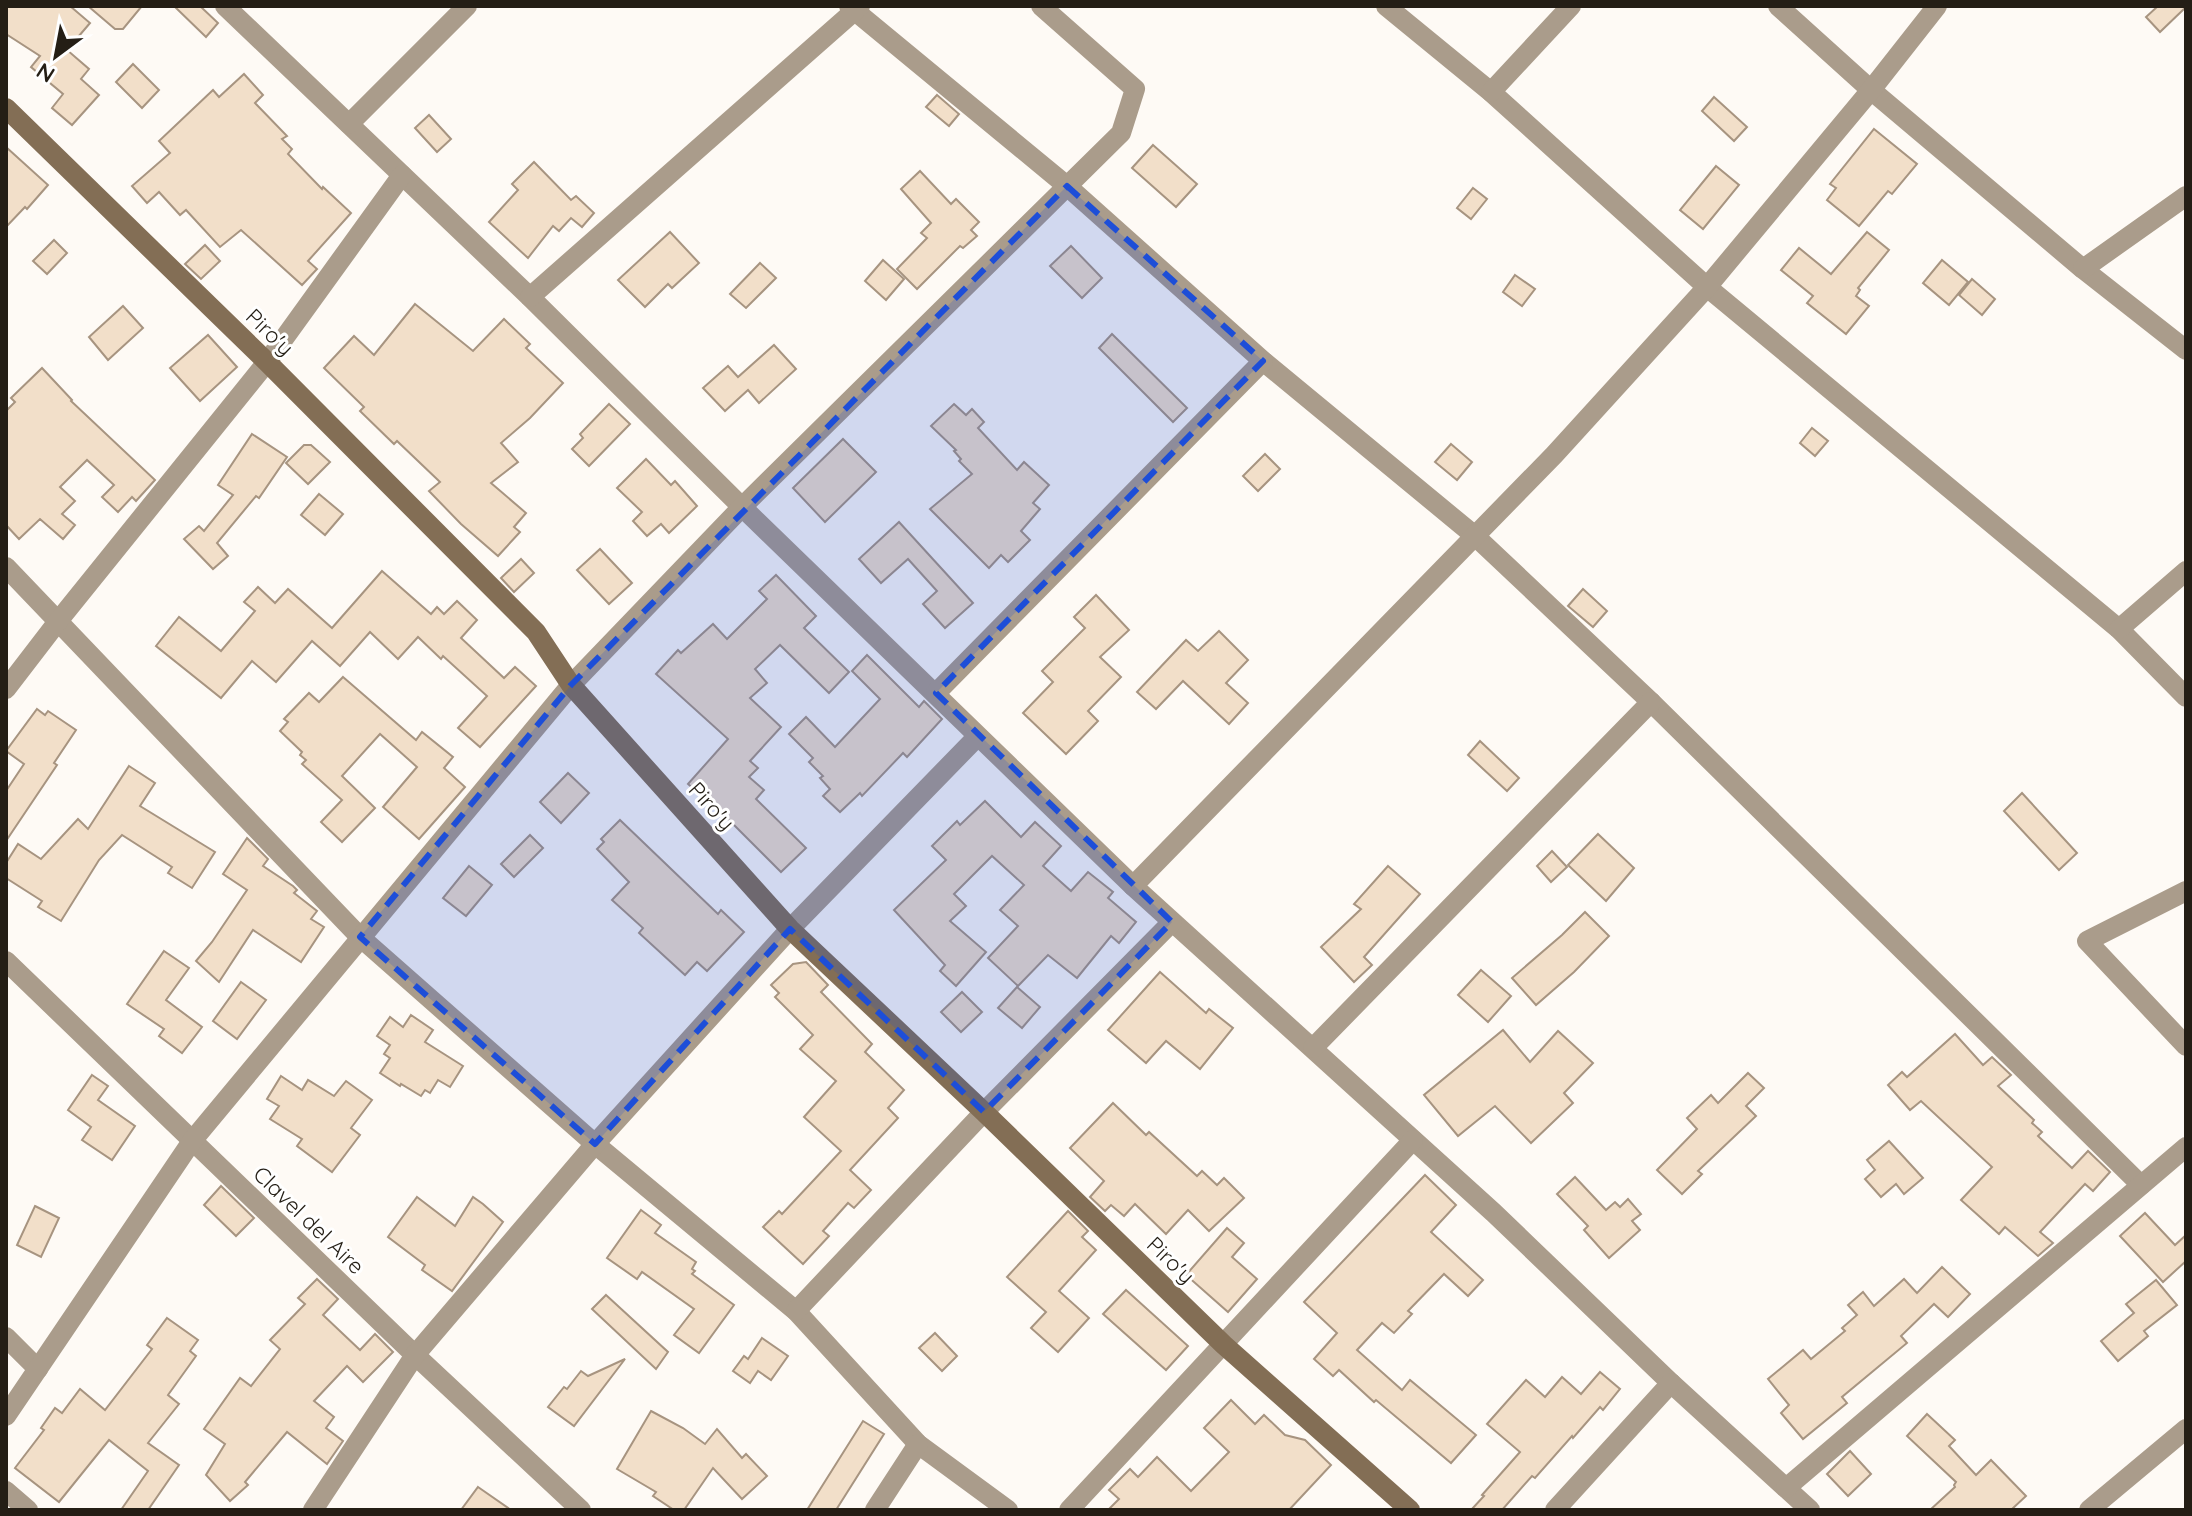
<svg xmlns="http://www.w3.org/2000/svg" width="2192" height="1516" font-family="Quicksand,sans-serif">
<rect width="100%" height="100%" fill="#fefaf5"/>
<g fill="#f2dfc9" stroke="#a79480" stroke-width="2">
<polygon points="6,6 70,6 90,23 67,50 89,69 81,79 99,95 72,125 52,108 63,94 31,67 40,56 6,34"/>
<polygon points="88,6 142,6 123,29 115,29"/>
<polygon points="174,6 200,6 218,23 206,37"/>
<polygon points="2158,6 2186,6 2186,7 2160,32 2146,17"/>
<polygon points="133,64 159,90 142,108 116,82"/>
<polygon points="244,74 263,95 255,103 287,136 282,139 292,149 288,154 322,189 323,187 351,213 308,261 317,269 302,285 241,230 220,247 186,210 180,215 159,192 147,203 132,186 170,153 159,141 213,90 219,97"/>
<polygon points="937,95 959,114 949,126 926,107"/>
<polygon points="1714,97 1747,127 1734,141 1702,111"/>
<polygon points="429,115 451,139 437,152 415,128"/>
<polygon points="1874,129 1917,164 1892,194 1888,191 1859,226 1827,200 1836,188 1830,184"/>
<polygon points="1153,145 1197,184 1176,207 1132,168"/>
<polygon points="6,147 48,185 27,209 25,207 6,227"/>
<polygon points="534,162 571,200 576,196 594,213 582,227 571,218 559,231 553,226 528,258 489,222 518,190 512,184"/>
<polygon points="1716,166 1739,185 1703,229 1680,210"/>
<polygon points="920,171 951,204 956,199 979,222 971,230 977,236 963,248 960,246 917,289 897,269 927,238 921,233 931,223 901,189"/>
<polygon points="1473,188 1487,199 1471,219 1457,208"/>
<polygon points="670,232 699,263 672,288 668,284 645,307 618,280"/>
<polygon points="1867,232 1889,250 1858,288 1860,290 1856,296 1869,306 1846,334 1807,303 1813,296 1781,270 1799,248 1831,274"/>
<polygon points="54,240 67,253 47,274 33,261"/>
<polygon points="205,245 220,261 201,279 185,264"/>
<polygon points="1071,246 1102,278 1082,298 1050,266"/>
<polygon points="883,260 904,279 886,300 865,281"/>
<polygon points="1942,260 1968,282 1949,305 1923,283"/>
<polygon points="760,263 776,278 746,308 730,294"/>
<polygon points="1515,275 1535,289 1522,306 1503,292"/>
<polygon points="1972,279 1995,299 1982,315 1959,295"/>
<polygon points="415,304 473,351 504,319 530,344 526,348 563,383 530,418 501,443 518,462 491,483 526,513 514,527 520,532 498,556 461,524 429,491 440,482 397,441 394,444 360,411 364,407 324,368 354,336 374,355"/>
<polygon points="123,306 143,328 108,360 89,337"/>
<polygon points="1112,334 1187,408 1173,422 1099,348"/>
<polygon points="208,335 237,367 200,401 170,368"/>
<polygon points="774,345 796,369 759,403 748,390 725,411 703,388 728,366 738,377"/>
<polygon points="42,368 72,400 71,401 155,480 136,501 132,497 118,512 102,497 114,485 87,460 60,487 75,501 62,514 75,525 63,539 40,519 19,539 6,525 6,411 15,402 11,398"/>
<polygon points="609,404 630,424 589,466 572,449 583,438 580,434"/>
<polygon points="954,404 966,415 972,409 984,422 978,428 1017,470 1024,462 1049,485 1033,503 1040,509 1021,531 1030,540 1008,562 1001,555 989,568 930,509 972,474 959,461 961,459 954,451 956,450 931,426"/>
<polygon points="1812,428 1828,441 1815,456 1800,443"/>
<polygon points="252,434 287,457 259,498 256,496 217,543 228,556 213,569 184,539 199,526 204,531 233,495 218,485"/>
<polygon points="843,439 876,472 825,522 793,488"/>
<polygon points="1451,444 1472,462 1457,480 1435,462"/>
<polygon points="304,445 311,445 330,462 308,484 286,463"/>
<polygon points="1265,454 1280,469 1258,491 1243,476"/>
<polygon points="646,459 671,485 675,481 697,506 669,533 661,524 647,536 633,521 642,512 617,488"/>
<polygon points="319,494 343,514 325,535 301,515"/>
<polygon points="899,522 973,603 945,628 923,604 937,591 908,559 881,583 859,559"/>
<polygon points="600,549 632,583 609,604 577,570"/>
<polygon points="521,559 534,573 514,592 501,578"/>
<polygon points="382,571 431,614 437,607 444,614 457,601 477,620 461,638 504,678 515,667 536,686 480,747 458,728 487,696 443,656 441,659 418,637 398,659 370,632 340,666 312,641 276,682 252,661 221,698 156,646 179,617 221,651 255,611 244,602 258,587 275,603 288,589 332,628"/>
<polygon points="776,575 816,616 804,628 849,672 829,693 780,645 755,669 767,683 750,698 781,727 750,761 758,768 749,777 764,790 756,799 806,848 781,872 733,824 688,784 728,739 656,674 678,650 681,653 713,624 727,639 767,599 759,591"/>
<polygon points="1583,589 1607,611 1593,627 1568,606"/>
<polygon points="1096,595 1129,630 1100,657 1121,677 1088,711 1098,721 1066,754 1023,713 1053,682 1042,671 1085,628 1074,617"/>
<polygon points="1219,631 1248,660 1226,683 1248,703 1229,724 1183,681 1156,709 1137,692 1186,640 1198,651"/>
<polygon points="867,655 919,707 924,701 942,719 907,757 903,753 862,796 860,793 840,812 823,796 830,789 820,778 823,776 809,762 813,758 789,734 806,717 835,747 880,699 852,671"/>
<polygon points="343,677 416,740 422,732 453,757 444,768 465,787 419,839 383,807 417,767 380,734 342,776 375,808 342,842 321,822 342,800 302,764 306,760 300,755 302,752 280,731 288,722 284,719 309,693 319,702"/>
<polygon points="37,709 45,715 48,711 76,730 54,763 57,765 6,841 6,791 24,764 6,751"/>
<polygon points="1480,741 1519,778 1507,791 1468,755"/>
<polygon points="129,766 155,783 140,806 215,852 192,888 168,873 172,867 122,835 99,860 61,921 38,907 42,901 6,878 6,863 18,844 41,859 78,819 88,829"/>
<polygon points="568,773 589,793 561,823 540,802"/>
<polygon points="2022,793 2077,853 2059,870 2004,811"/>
<polygon points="985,801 1021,837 1035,822 1061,846 1043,866 1071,891 1088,872 1113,892 1108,898 1136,922 1119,943 1111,936 1077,978 1048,955 1018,986 988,958 1018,926 1000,910 1024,885 992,856 954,894 966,906 950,921 986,952 956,986 940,971 945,965 894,910 946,860 932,846 957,821 960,825"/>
<polygon points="620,820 718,914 721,910 744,932 707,971 697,962 685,975 639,933 643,928 612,900 629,882 597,849 604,842 601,839"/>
<polygon points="1598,834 1634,868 1606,901 1568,865"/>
<polygon points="530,835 543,848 514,877 501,864"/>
<polygon points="247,838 268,859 263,866 293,886 297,890 294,893 317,911 311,919 324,927 301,962 253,930 219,982 196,961 212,942 247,890 223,874"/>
<polygon points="1552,851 1567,867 1551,882 1537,866"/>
<polygon points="469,866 492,885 466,916 443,898"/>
<polygon points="1388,866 1420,894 1364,957 1372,965 1354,982 1321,947 1361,909 1354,904"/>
<polygon points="1585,912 1609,936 1574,972 1536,1005 1512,978 1562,935"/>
<polygon points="164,951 189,968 166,1000 202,1027 182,1053 159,1036 164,1029 127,1004"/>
<polygon points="806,962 828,985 821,992 872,1044 865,1052 904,1090 888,1108 898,1118 850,1170 871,1190 854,1208 848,1203 823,1231 829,1236 803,1264 763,1227 779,1211 782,1214 841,1151 804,1117 836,1081 800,1049 813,1035 775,997 779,993 771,985 793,964"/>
<polygon points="1481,970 1511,996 1488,1022 1458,995"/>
<polygon points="1160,972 1206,1013 1209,1009 1233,1028 1200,1069 1166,1041 1146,1063 1108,1030"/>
<polygon points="241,982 266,1000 237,1039 213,1021"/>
<polygon points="1017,987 1040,1007 1022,1028 998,1008"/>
<polygon points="962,992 982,1012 961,1032 941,1012"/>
<polygon points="411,1015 433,1030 425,1042 463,1066 450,1087 438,1080 430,1093 425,1090 421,1096 401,1084 400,1086 380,1073 390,1058 384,1054 390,1045 377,1036 390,1017 403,1027"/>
<polygon points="1503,1030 1530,1062 1558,1031 1593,1063 1564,1093 1573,1103 1531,1143 1495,1106 1458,1136 1424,1095"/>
<polygon points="1955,1034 1983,1065 1992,1057 2011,1075 1998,1086 2034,1120 2032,1123 2042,1132 2038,1136 2072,1168 2088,1151 2110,1172 2093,1191 2085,1184 2040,1232 2053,1243 2038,1256 2005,1227 1999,1234 1961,1200 1992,1167 1921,1101 1910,1110 1888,1085 1902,1072 1907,1077"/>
<polygon points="1748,1073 1764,1088 1746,1106 1756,1116 1698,1171 1702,1174 1682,1194 1657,1170 1697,1129 1687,1118 1711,1095 1718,1103"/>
<polygon points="92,1075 108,1086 98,1100 135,1126 112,1160 82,1140 91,1127 68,1110"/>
<polygon points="281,1076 302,1090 308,1080 334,1096 346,1081 372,1100 351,1128 360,1135 332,1172 297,1146 302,1139 270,1119 279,1106 267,1099"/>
<polygon points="1113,1103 1146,1135 1149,1132 1197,1176 1202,1171 1217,1185 1224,1178 1244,1198 1209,1231 1188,1210 1166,1234 1135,1204 1124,1216 1111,1205 1105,1211 1090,1197 1104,1181 1070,1148"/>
<polygon points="1889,1141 1923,1178 1904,1194 1896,1184 1881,1197 1865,1179 1875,1170 1867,1160"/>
<polygon points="1425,1175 1456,1205 1431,1232 1483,1280 1468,1296 1444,1274 1408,1311 1412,1314 1394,1333 1382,1323 1357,1350 1402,1390 1410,1380 1476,1435 1451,1463 1376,1400 1374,1402 1339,1370 1333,1376 1314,1359 1337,1333 1304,1302"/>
<polygon points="1575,1177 1606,1210 1615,1202 1620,1207 1628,1199 1641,1214 1632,1221 1640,1230 1609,1258 1584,1230 1588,1226 1557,1194"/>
<polygon points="221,1186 254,1218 236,1236 204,1205"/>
<polygon points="417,1197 455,1226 473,1197 483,1204 503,1222 452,1291 422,1270 425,1265 388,1237"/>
<polygon points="35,1206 59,1218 41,1257 17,1245"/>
<polygon points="641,1210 661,1225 655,1233 696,1262 692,1269 695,1271 692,1274 734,1305 699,1353 674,1335 694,1309 642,1272 637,1279 607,1258"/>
<polygon points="1068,1211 1088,1231 1082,1237 1096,1250 1059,1291 1089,1318 1058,1352 1031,1328 1046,1312 1007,1277"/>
<polygon points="2145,1213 2175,1245 2186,1235 2186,1261 2163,1282 2120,1236"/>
<polygon points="1227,1228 1244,1243 1232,1257 1257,1279 1228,1312 1186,1275"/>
<polygon points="1942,1267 1970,1294 1948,1317 1934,1304 1901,1336 1907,1343 1842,1397 1847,1403 1803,1439 1781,1413 1789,1405 1768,1379 1803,1350 1811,1359 1845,1331 1842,1328 1857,1315 1848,1305 1863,1292 1874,1306 1904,1279 1917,1293"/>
<polygon points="317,1279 338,1299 323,1315 360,1350 375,1334 393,1352 363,1382 347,1366 314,1401 334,1417 326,1428 343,1441 327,1464 287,1432 245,1482 248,1485 230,1501 206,1475 225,1444 204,1429 240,1378 251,1386 280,1349 270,1340 305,1304 298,1298"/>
<polygon points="2156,1280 2177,1305 2144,1331 2148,1336 2118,1361 2101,1341 2134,1313 2126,1304"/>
<polygon points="1126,1290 1188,1346 1166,1370 1103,1314"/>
<polygon points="606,1295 668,1352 656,1369 592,1309"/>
<polygon points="167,1318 198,1340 190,1351 196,1356 168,1395 179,1404 148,1443 179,1465 148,1510 121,1510 148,1471 109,1440 59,1502 15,1468 44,1430 41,1428 55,1408 62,1413 80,1389 105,1410 152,1349 147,1345"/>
<polygon points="935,1333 957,1356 942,1371 919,1348"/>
<polygon points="762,1338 788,1356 771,1380 758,1371 750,1383 733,1371 744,1356 748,1359"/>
<polygon points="625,1359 574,1426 548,1407 564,1387 567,1389 581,1371 588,1376"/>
<polygon points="1600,1372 1620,1389 1603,1410 1600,1407 1573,1438 1572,1436 1535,1478 1532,1476 1502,1510 1471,1510 1484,1496 1482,1495 1520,1452 1487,1424 1526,1380 1545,1397 1562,1377 1581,1394"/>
<polygon points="1231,1400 1255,1424 1264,1415 1285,1435 1305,1440 1331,1465 1289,1510 1108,1510 1119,1499 1109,1490 1130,1469 1138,1477 1157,1457 1191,1491 1229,1452 1204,1428"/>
<polygon points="651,1411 683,1428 705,1444 717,1429 742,1458 746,1454 767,1476 742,1499 713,1468 684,1510 674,1510 653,1496 656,1492 617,1469"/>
<polygon points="1927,1414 1955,1440 1949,1446 1976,1475 1991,1460 2026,1496 2011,1510 1930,1510 1955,1487 1954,1485 1956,1482 1907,1436"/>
<polygon points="863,1421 884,1434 836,1510 807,1510"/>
<polygon points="1850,1451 1871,1474 1848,1496 1827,1474"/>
<polygon points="478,1487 511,1510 461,1510"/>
</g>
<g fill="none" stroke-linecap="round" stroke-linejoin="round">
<g stroke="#aa9c8b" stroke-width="20">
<polyline points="225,6 530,297 742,507 1133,886 1494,1213 1671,1383 1810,1510"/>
<polyline points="849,6 1067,186 1263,361 1475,536 1651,702 2141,1185"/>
<polyline points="1386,6 1491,92 1707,287 2119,629 2186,697"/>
<polyline points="1778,6 1871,90 2083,269 2186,350"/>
<polyline points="1491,92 1571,6"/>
<polyline points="349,124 467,6"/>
<polyline points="2083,269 2186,196"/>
<polyline points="530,297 860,6"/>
<polyline points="6,567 360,937 595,1144 796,1311 918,1444 1008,1510"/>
<polyline points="2119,629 2186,571"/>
<polyline points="6,689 59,620 267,362 402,175"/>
<polyline points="936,693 1263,361"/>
<polyline points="1133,886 1554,455 1707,287 1871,90 1937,6"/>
<polyline points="2186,891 2087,941 2186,1046"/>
<polyline points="6,961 415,1355 581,1510"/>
<polyline points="1313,1048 1651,702"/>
<polyline points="796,1311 984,1112 1172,922"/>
<polyline points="6,1337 38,1369"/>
<polyline points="6,1416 192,1141 571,685 742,507 1121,133 1135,89 1041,6"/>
<polyline points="1786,1488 2186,1147"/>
<polyline points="6,1491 28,1510"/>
<polyline points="313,1510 415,1355 595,1144 790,929 977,737"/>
<polyline points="875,1510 918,1444"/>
<polyline points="1069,1510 1413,1140"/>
<polyline points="1555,1510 1671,1383"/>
<polyline points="2089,1510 2186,1429"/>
</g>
<polyline stroke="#836e55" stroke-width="20" points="6,108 267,362 536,632 571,685 790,929 984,1112 1224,1345 1410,1510"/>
</g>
<path fill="#1d4ed8" fill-opacity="0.2" stroke="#1d4ed8" stroke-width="6" stroke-dasharray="16 10" stroke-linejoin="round" d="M 1067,186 L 1263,361 L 936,693 L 1172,922 L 984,1112 L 790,929 L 595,1144 L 360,937 L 571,685 Z"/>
<g text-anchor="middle" stroke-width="6" stroke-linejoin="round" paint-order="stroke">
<g font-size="22" fill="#241e15" stroke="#fff">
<text transform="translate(270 332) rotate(44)" y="8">Piro'y</text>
<text transform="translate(712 806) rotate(48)" y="8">Piro'y</text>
<text transform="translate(309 1220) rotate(44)" y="8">Clavel del Aire</text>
<text transform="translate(1171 1260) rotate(44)" y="8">Piro'y</text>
</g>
</g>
<rect width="2192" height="1516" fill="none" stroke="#241e15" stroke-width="16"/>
<g transform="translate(56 56) rotate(212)" stroke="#ffffff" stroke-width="6" paint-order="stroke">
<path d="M0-6L14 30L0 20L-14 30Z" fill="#241e15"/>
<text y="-12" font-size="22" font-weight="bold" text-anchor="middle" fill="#241e15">N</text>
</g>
</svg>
